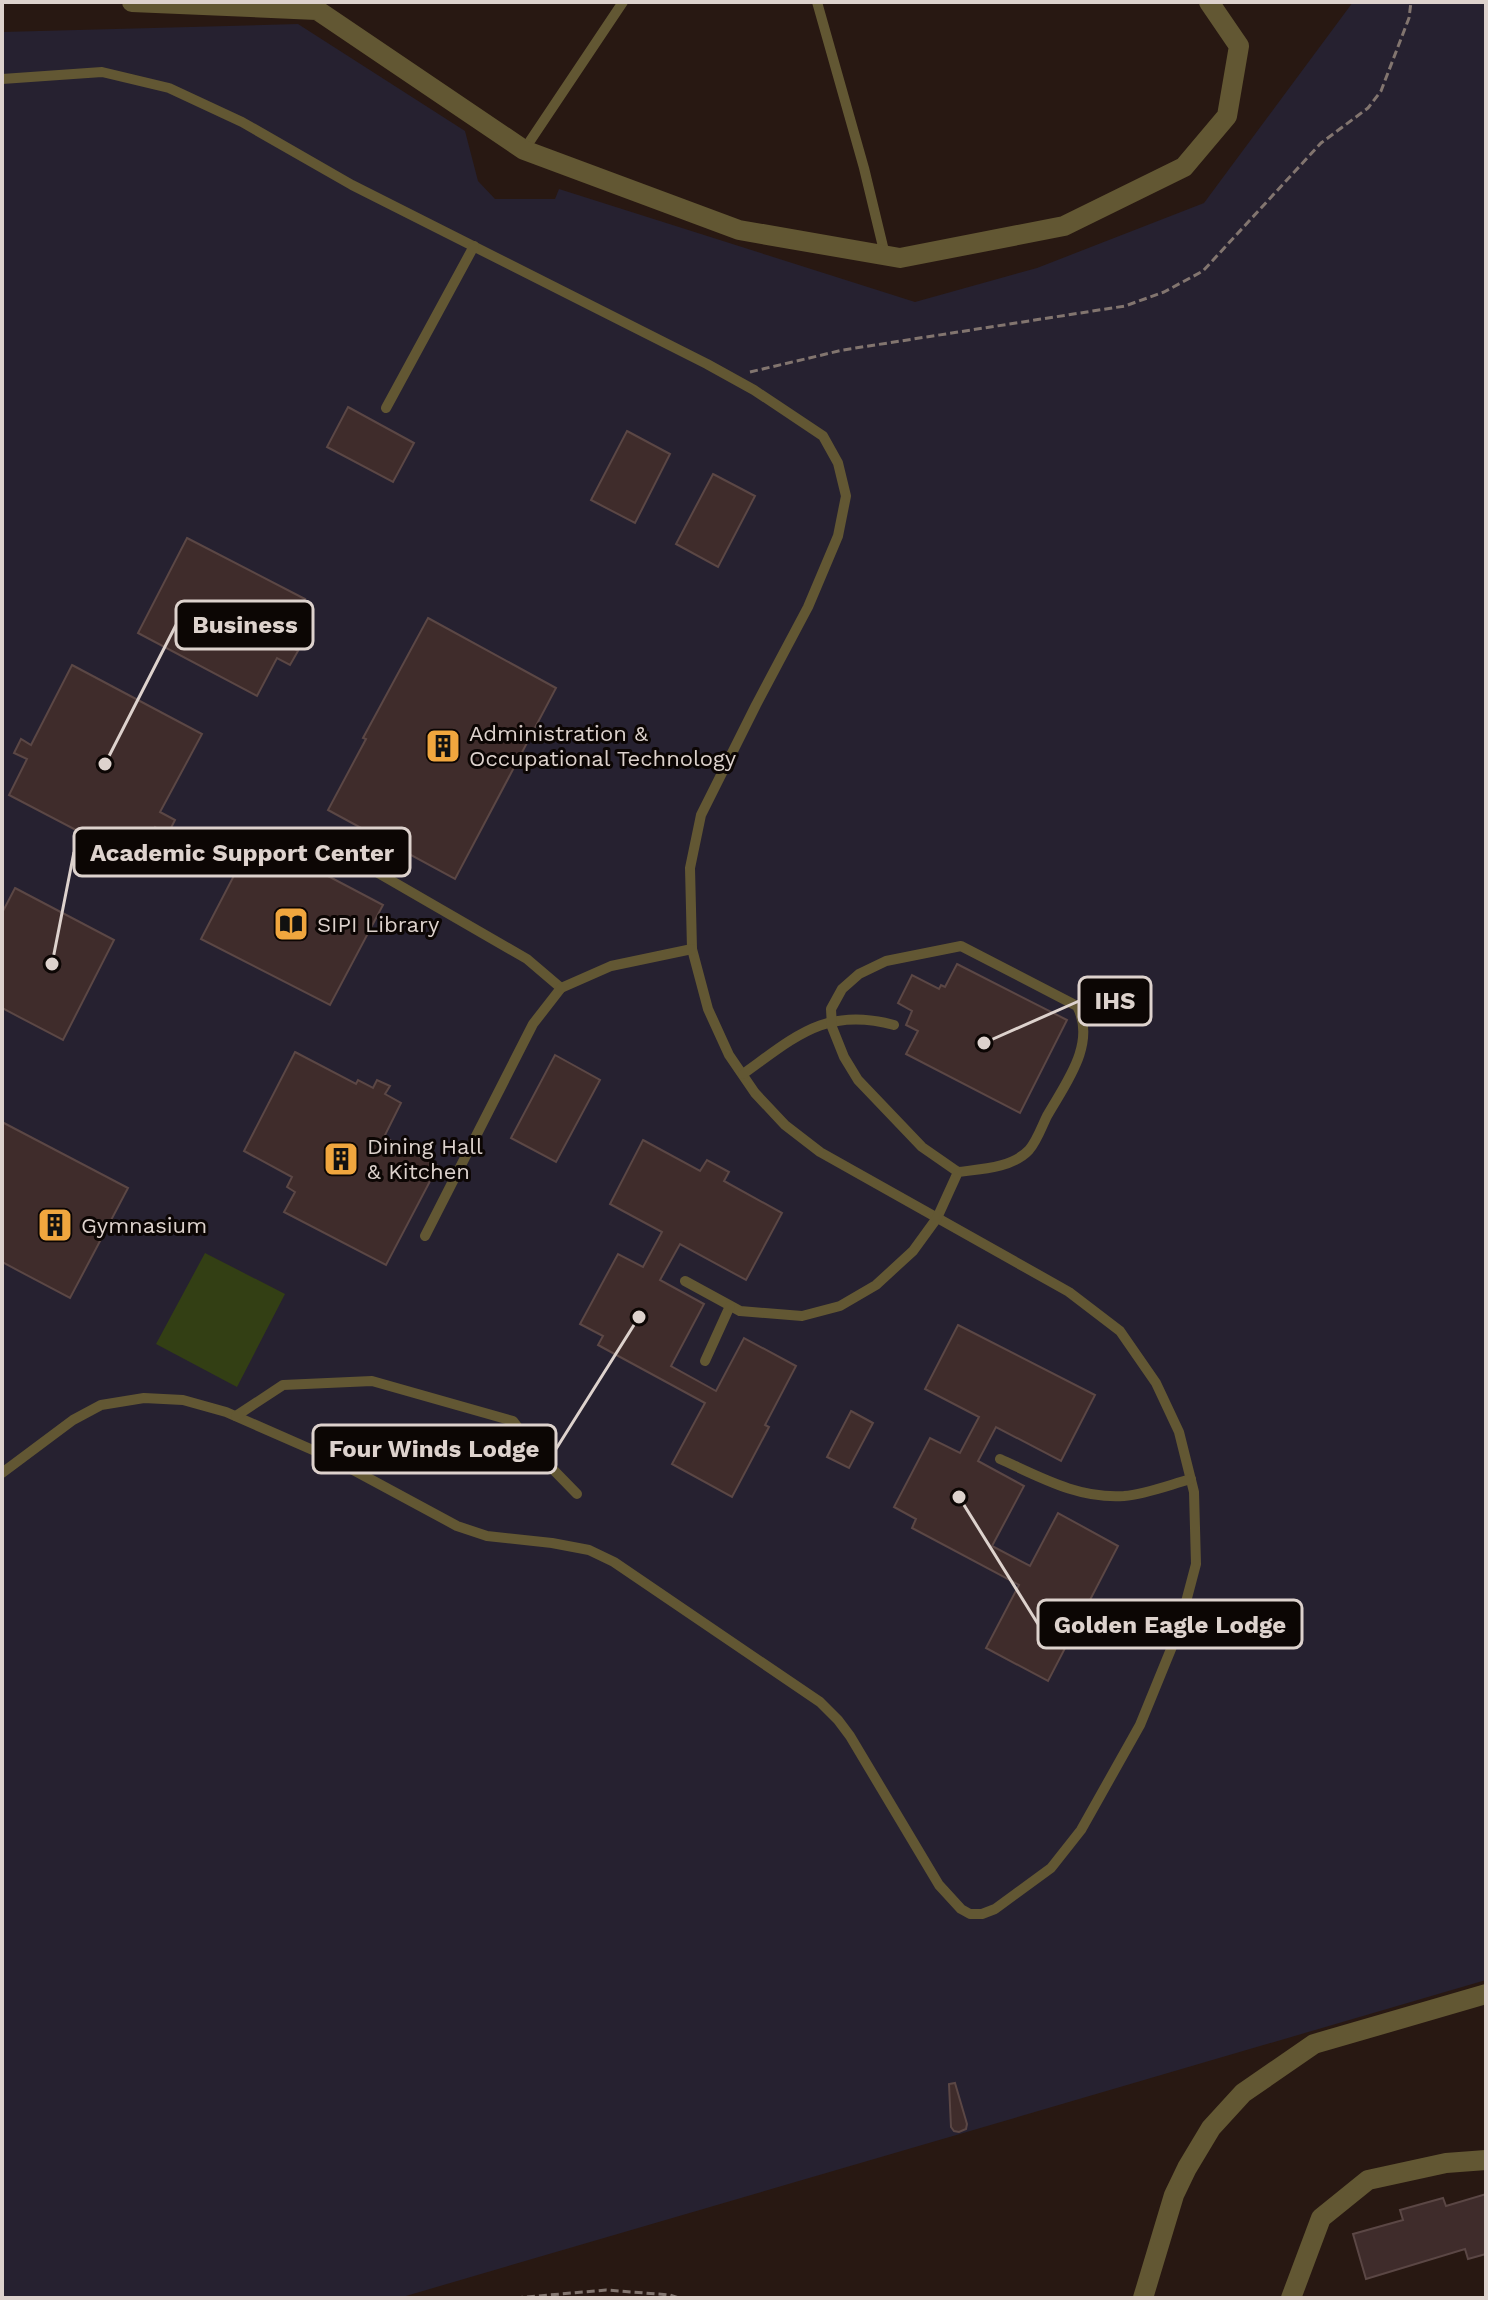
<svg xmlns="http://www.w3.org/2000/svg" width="1488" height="2300" font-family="'Work Sans',sans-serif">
<rect width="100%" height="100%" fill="#281812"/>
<polygon fill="#262130" points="1353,2 1486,2 1486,1980 399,2298 2,2298 2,32 298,24 465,131 478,181 495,199 555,199 559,189 915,302 1037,268 1204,203"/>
<polygon fill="#333f14" points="205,1253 285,1294 237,1387 156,1344"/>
<g fill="#3f2c2b" stroke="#5b4745" stroke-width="2">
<polygon points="348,407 414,443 393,482 327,447"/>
<polygon points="627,431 670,454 635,523 591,500"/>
<polygon points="713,474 755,496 718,567 676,544"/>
<polygon points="187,538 305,599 282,642 298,651 290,665 277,658 257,696 138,633"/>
<polygon points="428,618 556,688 455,879 328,810 366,739 363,738"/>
<polygon points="72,665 202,734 160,812 175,820 168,834 155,827 137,862 9,795 27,759 14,753 21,739 31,745"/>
<polygon points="254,837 383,905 330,1005 201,939"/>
<polygon points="15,888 114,940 63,1040 2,1008 2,913"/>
<polygon points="957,964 1067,1020 1020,1113 906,1054 918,1031 906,1025 912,1011 898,1003 912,975 939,989 941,985 945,987"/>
<polygon points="295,1052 356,1084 358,1080 373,1088 377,1080 390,1086 385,1094 401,1103 384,1137 438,1166 386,1265 284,1212 295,1192 287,1187 292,1177 244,1151"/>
<polygon points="555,1055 600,1080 556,1162 511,1138"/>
<polygon points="2,1122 128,1188 70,1298 2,1262"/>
<polygon points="643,1140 700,1171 707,1160 729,1172 724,1181 782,1213 746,1280 680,1244 660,1280 704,1304 671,1366 716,1391 744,1338 796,1366 765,1425 769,1427 732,1497 672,1464 705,1403 598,1345 603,1336 580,1324 618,1254 643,1267 662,1232 610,1204"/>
<polygon points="958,1325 1095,1395 1061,1461 996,1427 978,1461 1024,1486 992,1546 1030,1566 1058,1513 1118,1546 1048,1681 986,1648 1019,1585 912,1528 916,1519 894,1507 930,1438 960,1453 979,1417 925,1389"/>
<polygon points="851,1411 873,1423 849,1468 827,1457"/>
<polygon points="955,2083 967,2124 966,2129 959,2132 954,2131 951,2127 949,2084"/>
<polygon points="1486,2194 1486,2254 1468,2259 1465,2249 1366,2279 1353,2234 1403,2220 1400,2210 1443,2198 1446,2206"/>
</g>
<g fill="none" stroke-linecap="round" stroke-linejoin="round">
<g stroke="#82756f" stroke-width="3" stroke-dasharray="8 4" stroke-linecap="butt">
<polyline points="750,372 843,350 1125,306 1164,292 1203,271 1321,143 1368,108 1381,91 1409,18 1411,2"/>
<polyline points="515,2298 606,2290 670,2295 679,2298"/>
</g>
<g stroke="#625733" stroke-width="10">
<polyline points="817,2 864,168 885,255"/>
<polyline points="2,79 102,72 169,88 242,122 352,185 707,364 754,390 823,436 838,463 846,496 838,536 808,607 756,705 701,815 690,868 692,949 708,1009 729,1055 755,1093 785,1125 820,1152 1069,1292 1120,1331 1156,1383 1179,1432 1194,1492 1196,1564 1178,1632 1140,1725 1081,1830 1051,1868 995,1909 982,1914 970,1914 961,1909 939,1885 850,1736 838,1720 820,1702 614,1562 589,1550 552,1543 487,1536 457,1526 331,1458 226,1412 183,1400 144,1398 101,1405 73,1420 2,1473"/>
<polyline points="524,150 623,2"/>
<polyline points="386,408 474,246"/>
<polyline points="347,855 527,959 561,988"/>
<path d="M 743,1074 C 795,1037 826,1006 894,1025"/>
<polyline points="425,1236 533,1024 561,988 611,966 692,949"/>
<path d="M 685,1281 L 740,1311 L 802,1316 L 840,1306 L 876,1285 L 913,1251 L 937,1218 L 958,1172 C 981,1169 1012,1168 1029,1150 C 1037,1141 1042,1126 1047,1116 C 1065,1084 1097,1044 1077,1006 L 961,946 L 886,961 L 859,974 L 842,989 L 831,1009 L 832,1027 L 844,1057 L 858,1080 L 922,1147 L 958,1172"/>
<polyline points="705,1361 730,1306"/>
<polyline points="236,1416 283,1385 372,1381 513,1421 537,1453 577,1494"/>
<path d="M 1000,1459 C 1040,1477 1078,1499 1124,1496 C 1146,1494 1169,1485 1191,1479"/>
</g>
<g stroke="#625733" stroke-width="20">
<polyline points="132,2 317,10 524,150 739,230 900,258 1064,226 1184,167 1227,116 1239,46 1209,2"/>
<polyline points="1143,2298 1174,2195 1187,2168 1211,2128 1243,2093 1314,2044 1486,1994"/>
<polyline points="1291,2298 1321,2218 1368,2180 1446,2163 1486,2160"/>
</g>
</g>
<defs>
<symbol id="building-square" viewBox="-11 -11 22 22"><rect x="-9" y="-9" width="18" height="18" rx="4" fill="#f0a63e" stroke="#0c0604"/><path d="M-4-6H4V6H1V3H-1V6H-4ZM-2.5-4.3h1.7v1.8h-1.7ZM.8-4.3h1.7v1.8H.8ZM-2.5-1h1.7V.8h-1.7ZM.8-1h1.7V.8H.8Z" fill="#111"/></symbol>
<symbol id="library-square" viewBox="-11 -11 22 22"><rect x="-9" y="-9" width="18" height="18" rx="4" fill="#f0a63e" stroke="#0c0604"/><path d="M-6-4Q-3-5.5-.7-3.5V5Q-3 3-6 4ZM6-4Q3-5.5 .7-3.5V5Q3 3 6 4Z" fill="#111"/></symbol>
</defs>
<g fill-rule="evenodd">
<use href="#building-square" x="423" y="726" width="40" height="40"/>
<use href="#library-square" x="271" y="904" width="40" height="40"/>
<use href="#building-square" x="321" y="1139" width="40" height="40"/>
<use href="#building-square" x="35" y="1205" width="40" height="40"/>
</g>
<g text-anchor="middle" stroke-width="6" stroke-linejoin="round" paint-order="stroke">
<g font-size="22" fill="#ddd2cd" stroke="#0c0604" text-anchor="start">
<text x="469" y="741">Administration &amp;<tspan x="469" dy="25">Occupational Technology</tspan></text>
<text x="317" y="932">SIPI Library</text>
<text x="367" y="1154">Dining Hall<tspan x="367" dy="25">&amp; Kitchen</tspan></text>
<text x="81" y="1233">Gymnasium</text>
</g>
</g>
<path fill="none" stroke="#ddd2cd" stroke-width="3" d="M105 764L176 625M52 964L74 852M984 1043L1079 1001M639 1317L556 1449M959 1497L1038 1624"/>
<g fill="#ddd2cd" stroke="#0c0604" stroke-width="3">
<circle cx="105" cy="764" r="8"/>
<circle cx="52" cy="964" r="8"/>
<circle cx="984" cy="1043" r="8"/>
<circle cx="639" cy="1317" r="8"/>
<circle cx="959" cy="1497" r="8"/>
</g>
<g fill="#0c0604" stroke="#ddd2cd" stroke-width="3">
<rect x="176" y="601" width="137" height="48" rx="8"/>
<rect x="74" y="828" width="336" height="48" rx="8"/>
<rect x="1079" y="977" width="72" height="48" rx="8"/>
<rect x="313" y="1425" width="243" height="48" rx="8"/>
<rect x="1038" y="1600" width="264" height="48" rx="8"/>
</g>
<g font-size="24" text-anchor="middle" font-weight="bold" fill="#ddd2cd">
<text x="245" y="633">Business</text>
<text x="242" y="861">Academic Support Center</text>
<text x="1115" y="1009">IHS</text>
<text x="434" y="1457">Four Winds Lodge</text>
<text x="1170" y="1633">Golden Eagle Lodge</text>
</g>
<rect width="1488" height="2300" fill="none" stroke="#ddd2cd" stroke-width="8"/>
</svg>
